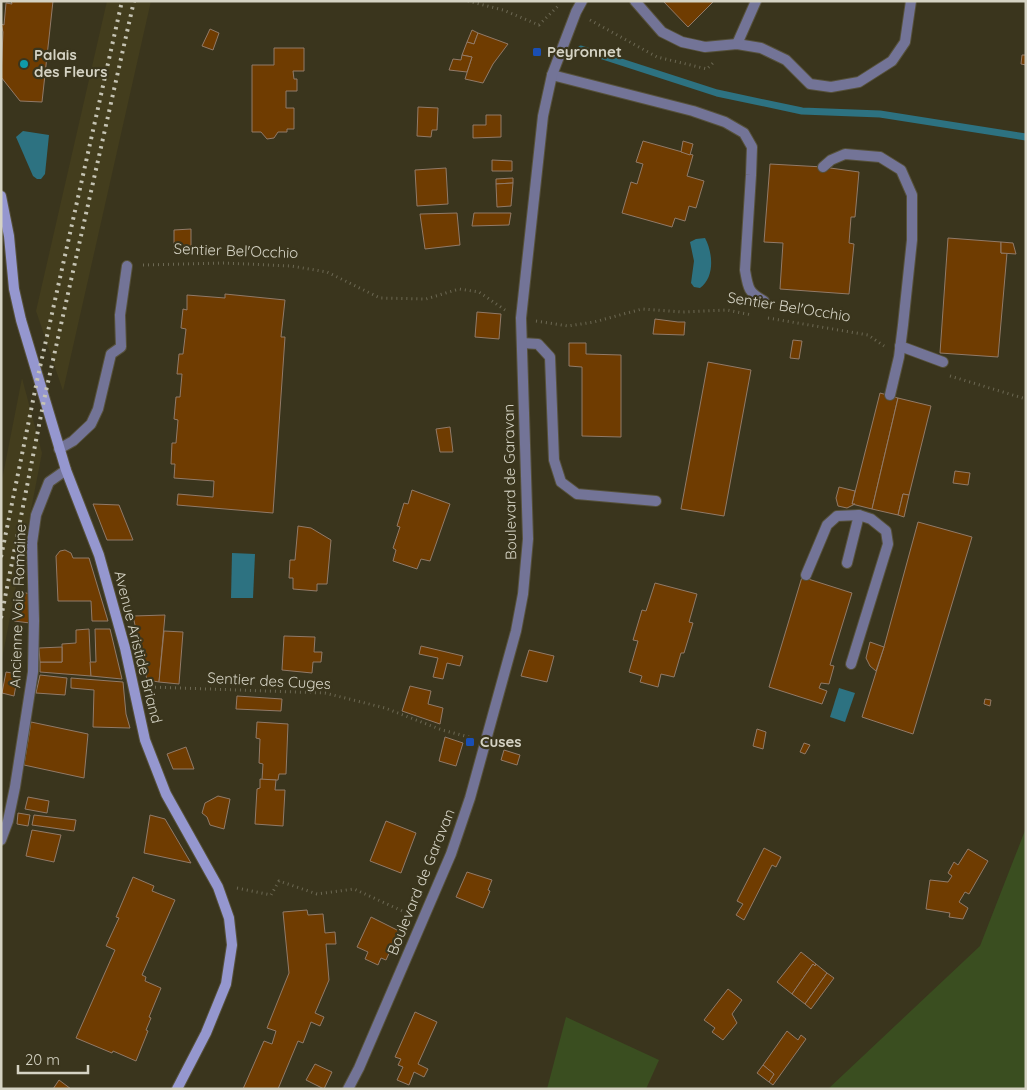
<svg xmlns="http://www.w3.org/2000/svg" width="1027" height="1090" font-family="Quicksand,sans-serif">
<rect width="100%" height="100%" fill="#3a351d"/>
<g fill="#433d1d">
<polygon points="107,1 151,1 63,391 36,311"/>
<polygon points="22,378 42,453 1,664 1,485"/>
</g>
<g fill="#3a4e20">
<polygon points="1026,828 1026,1089 828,1089 980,946"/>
<polygon points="566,1017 659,1060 646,1089 547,1089"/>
</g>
<g fill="#2d7281">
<polygon points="23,131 49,135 45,174 41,179 37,179 33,176 16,137"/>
<path d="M 705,238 C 713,253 715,277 700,288 L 694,287 L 691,283 L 694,261 L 690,242 L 696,239 Z"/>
<polygon points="232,553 255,554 253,598 231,598"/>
<polygon points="839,688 855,693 845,722 830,717"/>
</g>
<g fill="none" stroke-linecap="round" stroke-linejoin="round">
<polyline stroke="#2d7281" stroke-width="7" points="581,49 717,93 802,111 880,114 1026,137"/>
</g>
<g fill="#6f3c01" stroke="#917a68">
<polygon points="11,1 53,1 42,102 20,101 1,77 3,32 1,24 4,25 6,3 12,4"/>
<polygon points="663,1 714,1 688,27"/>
<polygon points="210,29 219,33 213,50 202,46"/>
<polygon points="472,30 478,33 474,44 467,42"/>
<polygon points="478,33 508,44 493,64 483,83 465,79 472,57 462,55 467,42 474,44"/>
<polygon points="274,48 304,48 304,71 293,71 294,79 297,79 297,91 286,91 286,108 294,108 294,129 287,129 287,132 278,132 274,138 267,139 261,132 252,132 252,65 274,65"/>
<polygon points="462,55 472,57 467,72 449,70 453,59 461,60"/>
<polygon points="1022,55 1026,55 1026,65 1021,64"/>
<polygon points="418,107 438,108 437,130 432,130 431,137 417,136"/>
<polygon points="486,115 501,115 501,137 473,138 473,125 486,125"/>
<polygon points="643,141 693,155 687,176 704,181 696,208 689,206 685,221 675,218 672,227 622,213 631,182 637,184 643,164 636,162"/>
<polygon points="683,141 693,144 690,155 681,152"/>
<polygon points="492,160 512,161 512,171 492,171"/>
<polygon points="770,164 823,167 859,172 855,217 851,217 849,243 854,244 849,294 780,289 783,243 764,242"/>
<polygon points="446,168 448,204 417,206 415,170"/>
<polygon points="513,178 513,183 496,184 496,179"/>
<polygon points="513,183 511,206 497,207 496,184"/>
<polygon points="457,213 460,245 425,249 420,214"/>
<polygon points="474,213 511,213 509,225 472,226"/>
<polygon points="191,229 191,252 174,253 174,230"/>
<polygon points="948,238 1001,242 1001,253 1007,253 998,357 940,353"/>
<polygon points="1001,242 1013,243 1016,254 1001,253"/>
<polygon points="225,294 285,300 281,337 285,337 273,513 177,505 178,494 213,497 214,481 174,478 175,464 171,464 172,443 176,443 178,420 174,419 176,397 180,397 182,374 177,374 179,354 183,354 186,329 181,328 183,309 187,310 187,295 225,298"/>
<polygon points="477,312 501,314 499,339 475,337"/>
<polygon points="655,319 678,322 685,322 684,335 653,334"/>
<polygon points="793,340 802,341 799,359 790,358"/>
<polygon points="569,343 586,343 586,354 621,355 621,437 582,436 582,367 569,366"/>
<polygon points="708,362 751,370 724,516 681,509"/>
<polygon points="880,393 898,398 872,509 852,504"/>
<polygon points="898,398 931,406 909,495 903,494 898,515 872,509"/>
<polygon points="450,427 453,452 440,452 436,429"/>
<polygon points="955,471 970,473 968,485 953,483"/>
<polygon points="839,487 855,491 852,504 855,504 847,508 838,506 836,498"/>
<polygon points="412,490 450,504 430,561 421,559 417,569 393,561 396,550 393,548 400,527 397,526 404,503 408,504"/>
<polygon points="903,494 909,495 904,517 898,515"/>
<polygon points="93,504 119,505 133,540 107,540"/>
<polygon points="918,522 972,537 913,734 862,717 884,647"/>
<polygon points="298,526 311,528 331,540 327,584 317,584 317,591 293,589 293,578 289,578 290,560 295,560"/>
<polygon points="65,550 71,553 73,558 89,558 108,621 92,621 91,601 58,601 56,556 60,551"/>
<polygon points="802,577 852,593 830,665 834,666 829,684 821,683 819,688 827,691 822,704 769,687"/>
<polygon points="655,583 697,594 689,622 693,623 684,653 681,653 674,677 661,674 658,687 640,682 642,676 629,672 638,641 633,640 642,610 646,611"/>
<polygon points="21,592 31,594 30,623 14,621"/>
<polygon points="165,615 159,682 147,680 133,616"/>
<polygon points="89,629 91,676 40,672 40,662 62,662 62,644 76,643 76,630"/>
<polygon points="95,629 110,629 122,679 91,676 90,662 96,662"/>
<polygon points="164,631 183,632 179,684 159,682"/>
<polygon points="284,636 315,637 314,652 322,652 321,662 313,662 312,673 282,670"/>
<polygon points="870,642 884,647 876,671 870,666 866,658"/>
<polygon points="421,646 463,656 460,666 447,663 443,679 433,677 438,658 419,654"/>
<polygon points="62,647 62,662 40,662 39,648"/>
<polygon points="529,650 554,656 547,682 521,676"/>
<polygon points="6,672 18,674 14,696 2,693"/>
<polygon points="40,675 67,678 65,695 36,693"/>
<polygon points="71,678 123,682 126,714 130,728 93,727 94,690 71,688"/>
<polygon points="410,686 431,691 428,704 443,708 440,724 402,711"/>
<polygon points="237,696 282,699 281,711 236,709"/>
<polygon points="985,699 991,700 990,706 984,704"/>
<polygon points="31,722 88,734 84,778 24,765"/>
<polygon points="257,722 288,724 286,774 279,774 278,780 262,780 263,764 259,763 260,739 256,738"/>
<polygon points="757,729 766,732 763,749 753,746"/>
<polygon points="445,737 463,743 456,766 439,761"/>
<polygon points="804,743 810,745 805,754 800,752"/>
<polygon points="186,747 194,769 173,769 167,754"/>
<polygon points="504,750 520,755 517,765 501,760"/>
<polygon points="260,779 276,780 275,790 285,790 283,826 255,824 257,789 260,788"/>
<polygon points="218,796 230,799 224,829 210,825 207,817 202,813 205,803"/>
<polygon points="28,797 49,801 47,813 25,809"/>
<polygon points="18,813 30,815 28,826 17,824"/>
<polygon points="34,815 76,820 74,831 32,825"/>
<polygon points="150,815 165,819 191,863 144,853"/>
<polygon points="386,821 416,833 401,873 370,861"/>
<polygon points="32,830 61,835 54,862 26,856"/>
<polygon points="764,848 781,857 776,867 772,865 744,920 736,915 743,904 737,901"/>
<polygon points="968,849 988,861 969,894 965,892 959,902 968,908 963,919 949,917 950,913 926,909 930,880 948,882 952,876 948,873 954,862 958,865"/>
<polygon points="467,872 492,880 488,890 490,891 483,908 456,897"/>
<polygon points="133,877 154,886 152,891 175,900 142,975 146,977 145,981 161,988 149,1017 151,1018 146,1030 148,1031 136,1061 113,1051 112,1053 76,1038 115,950 106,946 119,918 116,917"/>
<polygon points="307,910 308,915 323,914 325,933 335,932 336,944 326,944 329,980 315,1013 324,1017 320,1026 311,1022 303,1043 298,1041 278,1089 243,1089 264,1041 272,1044 276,1031 267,1028 289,973 283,912"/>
<polygon points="371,917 399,931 386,960 381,958 378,965 365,959 368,952 357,947"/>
<polygon points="801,952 816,964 815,966 813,964 792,994 777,982"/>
<polygon points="813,964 815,966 816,964 827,973 805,1004 792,994"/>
<polygon points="827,973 834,978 811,1009 805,1004"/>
<polygon points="728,989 742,1000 732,1014 737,1023 723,1040 712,1032 715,1028 704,1020"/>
<polygon points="415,1012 437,1022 418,1064 428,1069 424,1077 414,1072 409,1085 397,1080 403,1067 398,1065 401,1059 395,1057"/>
<polygon points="787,1031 798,1040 801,1035 806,1039 773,1085 769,1082 774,1074 763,1065"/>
<polygon points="315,1064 332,1072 324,1089 306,1080"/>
<polygon points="763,1065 774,1074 769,1082 757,1073"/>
<polygon points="59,1080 71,1089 53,1089"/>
</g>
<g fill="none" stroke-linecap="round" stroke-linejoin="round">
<defs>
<g id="service">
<polyline points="635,1 662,32 682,42 705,47 737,44 761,48 786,60 810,84 831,87 859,82 892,61 905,42 911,1"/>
<polyline points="737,44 756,1"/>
<path d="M 552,75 L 693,111 L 725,122 L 744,133 L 752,147 L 751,175 L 745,270 C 748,288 748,292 764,301"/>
<polyline points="823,167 831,160 845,154 880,157 901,170 912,195 912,240 903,325 899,357 890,395"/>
<polyline points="522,343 538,344 550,357 554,460 561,482 577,494 656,501"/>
<polyline points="900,346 943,362"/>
<polyline points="59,449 73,441 91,424 98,409 111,354 121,347 120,315 127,266"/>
<polyline points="847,563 859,515"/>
<polyline points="806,575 827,525 837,516 859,515 871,519 886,531 888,544 851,664"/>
</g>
<polyline id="minor" points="1,840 8,821 15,787 33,672 34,621 32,543 36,515 49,482 66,470"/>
<polyline id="tertiary" points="348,1089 359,1068 451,854 470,798 516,631 523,594 528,539 521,318 543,116 552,75 576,12 582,1"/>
<polyline id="secondary" points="1,196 9,236 14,289 21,320 66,470 99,555 125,648 145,740 166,794 218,887 229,918 232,945 226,984 206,1033 177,1089"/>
</defs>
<use href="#service" stroke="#56513b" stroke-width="12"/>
<use href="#minor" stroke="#56513b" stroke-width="12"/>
<use href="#tertiary" stroke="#56513b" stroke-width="12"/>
<use href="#secondary" stroke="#56513b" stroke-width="12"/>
<g stroke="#6c6853" stroke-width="3" stroke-dasharray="1 4" stroke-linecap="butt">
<polyline points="468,1 503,10 539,25 560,4"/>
<polyline points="590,20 657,57 707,69 713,63"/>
<polyline points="143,265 224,263 291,266 327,272 380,298 426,299 459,289 479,292 505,310"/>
<polyline points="768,318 868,335 884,346"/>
<polyline points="536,321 568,326 594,322 642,309 682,312 727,310 752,315"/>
<polyline points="950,376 1026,399"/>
<polyline points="150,687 325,693 385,708 442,730 469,737"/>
<polyline points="237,888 271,895 279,881 317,894 354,889 409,914"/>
</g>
<use href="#service" stroke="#737497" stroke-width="10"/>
<use href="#minor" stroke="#737497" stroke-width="10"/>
<use href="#tertiary" stroke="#737497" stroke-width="10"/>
<use href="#secondary" stroke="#9597cf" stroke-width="10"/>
<g stroke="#c5c3b3" stroke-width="4" stroke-dasharray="2.5 5" stroke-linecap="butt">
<polyline points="1,557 38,376 122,1"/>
<polyline points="1,618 44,400 134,1"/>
</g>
</g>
<g fill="#1a4fb4" stroke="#3a351d" stroke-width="2">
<rect x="532" y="47" width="10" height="10" rx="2.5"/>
<rect x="465" y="737" width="10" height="10" rx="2.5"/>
</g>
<circle fill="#0f9aa8" stroke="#3a351d" stroke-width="2" cx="24" cy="64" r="5"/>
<g text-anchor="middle" stroke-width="4.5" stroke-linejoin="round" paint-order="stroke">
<g font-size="15" font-weight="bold" fill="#d5d3c4" stroke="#3a351d" text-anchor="start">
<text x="547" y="57">Peyronnet</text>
<text x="34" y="60">Palais<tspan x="34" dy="17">des Fleurs</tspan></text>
<text x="480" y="747">Cuses</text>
</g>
<g font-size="15" fill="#d5d3c4" stroke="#3a351d">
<text transform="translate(236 251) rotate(2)" y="5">Sentier Bel'Occhio</text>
<text transform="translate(789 307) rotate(9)" y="5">Sentier Bel'Occhio</text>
<text transform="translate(510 482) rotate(-91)" y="5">Boulevard de Garavan</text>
<text transform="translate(18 606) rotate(-88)" y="5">Ancienne Voie Romaine</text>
<text transform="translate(138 647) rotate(76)" y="5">Avenue Aristide Briand</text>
<text transform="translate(269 681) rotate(3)" y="5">Sentier des Cuges</text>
<text transform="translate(421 882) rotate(-68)" y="5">Boulevard de Garavan</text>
</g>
</g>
<rect width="1027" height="1090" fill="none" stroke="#d5d3c4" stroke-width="5"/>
<path d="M18 1065v8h70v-8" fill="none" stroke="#d5d3c4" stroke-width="2.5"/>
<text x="25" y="1065" font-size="15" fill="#d5d3c4" stroke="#3a351d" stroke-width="4" paint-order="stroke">20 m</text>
</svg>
